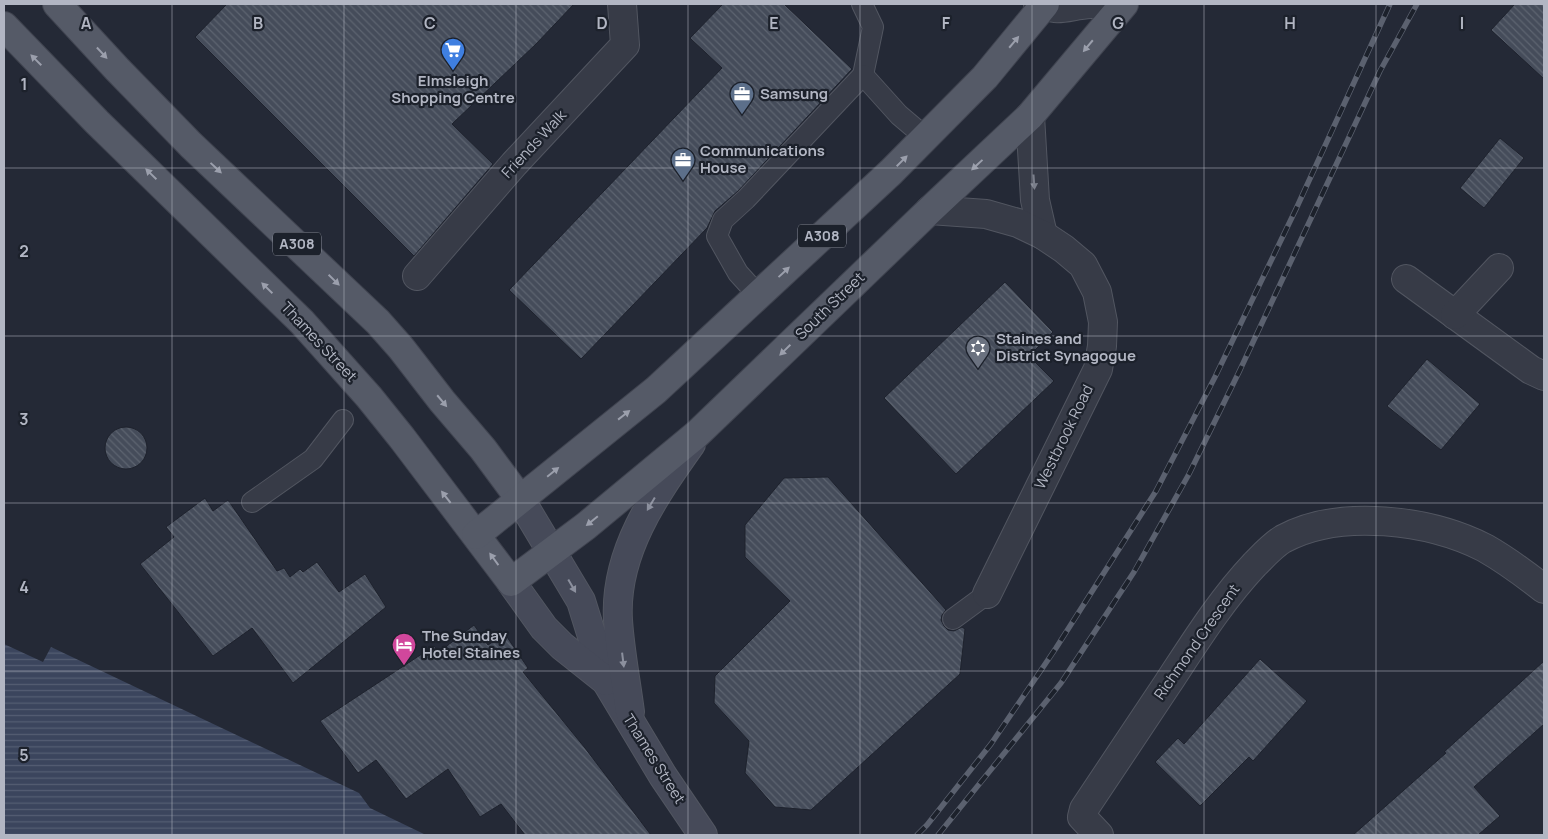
<svg xmlns="http://www.w3.org/2000/svg" width="1548" height="839" font-family="Manrope,sans-serif">
<defs>
<pattern id="water-rules" width="6" height="5" patternUnits="userSpaceOnUse" patternTransform="scale(1.25)"><rect width="6" height="5" fill="#3b455d"/><path d="M0 2.5h6" fill="none" stroke="#555e73"/></pattern>
<pattern id="building-back-hatch" width="6" height="6" patternUnits="userSpaceOnUse" patternTransform="scale(1.25)"><rect width="6" height="6" fill="#454c5a"/><path d="M-1 5l2 2M0 0l6 6M5-1l2 2" fill="none" stroke="#5d6470"/></pattern>
</defs>
<rect width="100%" height="100%" fill="#242936"/>
<polygon fill="url(#water-rules)" points="4,644 43,662 51,647 359,793 370,808 426,835 4,835"/>
<g fill="url(#building-back-hatch)" stroke="#1e222d">
<polygon points="227,4 574,4 536,44 452,124 493,164 414,256 195,37"/>
<polygon points="723,4 784,4 852,69 738,191 715,211 707,228 581,359 509,290 722,68 690,38"/>
<polygon points="1515,4 1544,4 1544,79 1491,30"/>
<polygon points="1500,138 1524,158 1484,208 1460,188"/>
<polygon points="1005,282 1053,332 1029,356 1054,381 956,474 884,398"/>
<polygon points="1427,359 1480,404 1441,450 1387,406"/>
<circle cx="126" cy="448" r="21"/>
<polygon points="828,477 946,610 942,615 941,620 944,626 948,630 954,631 962,627 965,629 960,674 811,810 775,807 745,773 749,741 714,703 715,676 790,601 745,557 745,525 784,478"/>
<polygon points="205,498 213,511 228,500 277,571 284,568 290,577 300,569 303,572 317,562 339,592 365,574 386,607 293,683 252,628 213,656 140,564 174,537 166,527"/>
<polygon points="474,625 488,645 505,634 528,668 523,672 585,748 651,835 525,835 501,804 480,817 448,769 406,799 376,760 358,773 320,721 434,646 439,652"/>
<polygon points="1260,659 1307,701 1253,761 1249,757 1200,806 1155,762 1178,738 1184,744"/>
<polygon points="1544,661 1544,724 1474,787 1500,816 1478,835 1353,835 1446,753 1444,752"/>
</g>
<g fill="none" stroke-linecap="round" stroke-linejoin="round">
<defs>
<g id="service">
<polyline points="862,4 873,27 863,75"/>
<path d="M 1034,4 C 1056,19 1068,9 1091,8 C 1100,7 1110,8 1119,9"/>
<polyline points="758,295 738,273 717,236 723,220 746,199 863,75 899,115 925,137"/>
<polyline points="252,502 313,459 343,420"/>
<polyline points="953,619 987,594"/>
</g>
<polyline id="pedestrian" points="417,276 514,164 625,45 622,4"/>
<g id="minor">
<polyline points="1030,116 1035,200 1043,235"/>
<polyline points="930,210 986,214 1018,223 1043,235 1064,249 1083,265 1097,292 1103,322 1102,346 1098,369 987,594"/>
<polyline points="1406,279 1531,370 1544,376"/>
<polyline points="1455,315 1499,268"/>
<path d="M 1099,835 L 1082,817 L 1084,809 C 1112,767 1140,725 1168,683 C 1195,642 1221,600 1255,564 C 1263,556 1273,545 1283,539 C 1340,508 1430,520 1485,548 C 1506,560 1525,574 1544,589"/>
</g>
<g id="secondary">
<polyline points="520,499 581,601 606,681 663,776 703,835"/>
<polyline points="511,582 544,628 562,646 606,681"/>
<path d="M 630,712 C 626,681 620,651 618,620 C 614,553 654,496 691,444"/>
</g>
<g id="primary">
<polyline points="57,4 117,69 191,145 378,322 401,348 442,401 483,449 520,499"/>
<polyline points="4,26 97,122 302,322 369,397 402,438 511,582 586,526 697,434 930,210 1030,116 1124,4"/>
<polyline points="476,535 656,390 891,172 985,77 1045,4"/>
</g>
</defs>
<use href="#service" stroke="#525661" stroke-width="22"/>
<use href="#pedestrian" stroke="#525661" stroke-width="30"/>
<use href="#minor" stroke="#525661" stroke-width="30"/>
<use href="#secondary" stroke="#525661" stroke-width="30"/>
<use href="#primary" stroke="#404450" stroke-width="30"/>
<use href="#service" stroke="#373b47" stroke-width="20"/>
<use href="#pedestrian" stroke="#373b47" stroke-width="28"/>
<use href="#minor" stroke="#373b47" stroke-width="28"/>
<use href="#secondary" stroke="#464a59" stroke-width="28"/>
<use href="#primary" stroke="#555a67" stroke-width="28"/>
<defs>
<g id="rail">
<polyline points="917,835 927,825 991,744 1056,648 1156,491 1215,377 1296,209 1390,4"/>
<polyline points="938,835 1061,683 1134,572 1189,474 1239,372 1380,71 1417,4"/>
</g>
</defs>
<use href="#rail" stroke="#5b616f" stroke-width="5.5"/>
<use href="#rail" stroke="#1c212b" stroke-width="4" stroke-dasharray="11" stroke-linecap="butt"/>
</g>
<defs><path id="oneway-solid" d="M-6-.8H1V-3.2L6.5 0L1 3.2V.8H-6Z" transform="scale(1.25)"/></defs>
<g fill="#9b9fac">
<use href="#oneway-solid" transform="translate(1014 42) rotate(-50)"/>
<use href="#oneway-solid" transform="translate(1088 46) rotate(130)"/>
<use href="#oneway-solid" transform="translate(102 53) rotate(47)"/>
<use href="#oneway-solid" transform="translate(36 60) rotate(-135)"/>
<use href="#oneway-solid" transform="translate(902 161) rotate(-45)"/>
<use href="#oneway-solid" transform="translate(977 165) rotate(137)"/>
<use href="#oneway-solid" transform="translate(216 168) rotate(43)"/>
<use href="#oneway-solid" transform="translate(151 174) rotate(-136)"/>
<use href="#oneway-solid" transform="translate(784 272) rotate(-43)"/>
<use href="#oneway-solid" transform="translate(334 280) rotate(44)"/>
<use href="#oneway-solid" transform="translate(267 288) rotate(-136)"/>
<use href="#oneway-solid" transform="translate(785 350) rotate(136)"/>
<use href="#oneway-solid" transform="translate(442 401) rotate(50)"/>
<use href="#oneway-solid" transform="translate(624 415) rotate(-38)"/>
<use href="#oneway-solid" transform="translate(553 472) rotate(-39)"/>
<use href="#oneway-solid" transform="translate(446 497) rotate(-128)"/>
<use href="#oneway-solid" transform="translate(592 521) rotate(141)"/>
<use href="#oneway-solid" transform="translate(494 559) rotate(-126)"/>
</g>
<use fill="#7b7f8b" href="#oneway-solid" transform="translate(1034 182) rotate(86)"/>
<g fill="#8c909e">
<use href="#oneway-solid" transform="translate(651 504) rotate(121)"/>
<use href="#oneway-solid" transform="translate(572 586) rotate(60)"/>
<use href="#oneway-solid" transform="translate(623 660) rotate(83)"/>
</g>
<path fill="none" stroke="#b2b6c3" stroke-width="1" stroke-opacity="0.55" d="M 172,4 L 172,835M 344,4 L 344,835M 516,4 L 516,835M 688,4 L 688,835M 860,4 L 860,835M 1032,4 L 1032,835M 1204,4 L 1204,835M 1376,4 L 1376,835M 4,168 L 1544,168M 4,336 L 1544,336M 4,503 L 1544,503M 4,671 L 1544,671"/>
<defs>
<symbol id="supermarket-pin" viewBox="-11 -11 22 30"><path d="M0 17L-7.5 6A9.5 9.5 0 1 1 7.5 6Z" fill="#3f7fe0" stroke="#1c212b"/><path d="M-6-5.5h2.5l.6 2H6L4.5 2H-2.5L-4.4-4H-6ZM-1.5 3.2a1.3 1.3 0 1 0 .1 0ZM3 3.2a1.3 1.3 0 1 0 .1 0Z" fill="#fff"/></symbol>
<symbol id="office-pin" viewBox="-11 -11 22 30"><path d="M0 17L-7.5 6A9.5 9.5 0 1 1 7.5 6Z" fill="#5c6f8a" stroke="#1c212b"/><path d="M-6-3h4V-5.5h4V-3h4V5H-6ZM-1-4.5V-3h2v-1.5ZM-6 0V1H6V0Z" fill="#fff"/></symbol>
<symbol id="synagogue-pin" viewBox="-11 -11 22 30"><path d="M0 17L-7.5 6A9.5 9.5 0 1 1 7.5 6Z" fill="#6b7280" stroke="#1c212b"/><path d="M0-6.5L5.6 3.2H-5.6ZM0 6.5L5.6-3.2H-5.6Z" fill="#fff"/></symbol>
<symbol id="hotel-pin" viewBox="-11 -11 22 30"><path d="M0 17L-7.5 6A9.5 9.5 0 1 1 7.5 6Z" fill="#d1479c" stroke="#1c212b"/><path d="M-6-4.5h1.5V1H6V5H4.5V3h-9V5H-6ZM-4 0a1.8 1.8 0 1 1 3.6 0ZM.5 0V-2.5h3Q6-2.5 6 0Z" fill="#fff"/></symbol>
</defs>
<g fill-rule="evenodd">
<use href="#supermarket-pin" x="439" y="36" width="28" height="38"/>
<use href="#office-pin" x="728" y="80" width="28" height="38"/>
<use href="#office-pin" x="669" y="146" width="28" height="38"/>
<use href="#synagogue-pin" x="964" y="334" width="28" height="38"/>
<use href="#hotel-pin" x="390" y="631" width="28" height="38"/>
</g>
<g text-anchor="middle" stroke-width="4.5" stroke-linejoin="round" paint-order="stroke">
<g fill="#1c212b" stroke="#858995" stroke-width="1">
<rect x="798" y="224.5" width="48" height="23" rx="4"/>
<rect x="273" y="232.5" width="48" height="23" rx="4"/>
</g>
<g font-size="14" font-weight="bold" fill="#b2b6c3">
<text x="822" y="241">A308</text>
<text x="297" y="249">A308</text>
</g>
<g font-size="15" font-weight="bold" fill="#b2b6c3" stroke="#1c212b" text-anchor="start">
<text x="453" y="86" text-anchor="middle">Elmsleigh<tspan x="453" dy="17">Shopping Centre</tspan></text>
<text x="760" y="99">Samsung</text>
<text x="700" y="156">Communications<tspan x="700" dy="17">House</tspan></text>
<text x="996" y="344">Staines and<tspan x="996" dy="17">District Synagogue</tspan></text>
<text x="422" y="641">The Sunday<tspan x="422" dy="17">Hotel Staines</tspan></text>
</g>
<g font-size="15" fill="#b2b6c3" stroke="#1c212b">
<text transform="translate(534 144) rotate(-47)" y="5">Friends Walk</text>
<text transform="translate(830 306) rotate(-44)" y="5">South Street</text>
<text transform="translate(319 342) rotate(47)" y="5">Thames Street</text>
<text transform="translate(1064 437) rotate(-64)" y="5">Westbrook Road</text>
<text transform="translate(1197 642) rotate(-55)" y="5">Richmond Crescent</text>
<text transform="translate(654 759) rotate(58)" y="5">Thames Street</text>
</g>
</g>
<g font-size="16" text-anchor="middle" font-weight="bold" fill="#b2b6c3" stroke="#1c212b" stroke-width="4.5" stroke-linejoin="round" paint-order="stroke">
<text x="86" y="29">A</text>
<text x="258" y="29">B</text>
<text x="430" y="29">C</text>
<text x="602" y="29">D</text>
<text x="774" y="29">E</text>
<text x="946" y="29">F</text>
<text x="1118" y="29">G</text>
<text x="1290" y="29">H</text>
<text x="1462" y="29">I</text>
<text x="24" y="90">1</text>
<text x="24" y="257">2</text>
<text x="24" y="425">3</text>
<text x="24" y="593">4</text>
<text x="24" y="761">5</text>
</g>
<rect width="1548" height="839" fill="none" stroke="#b2b6c3" stroke-width="10"/>
</svg>
